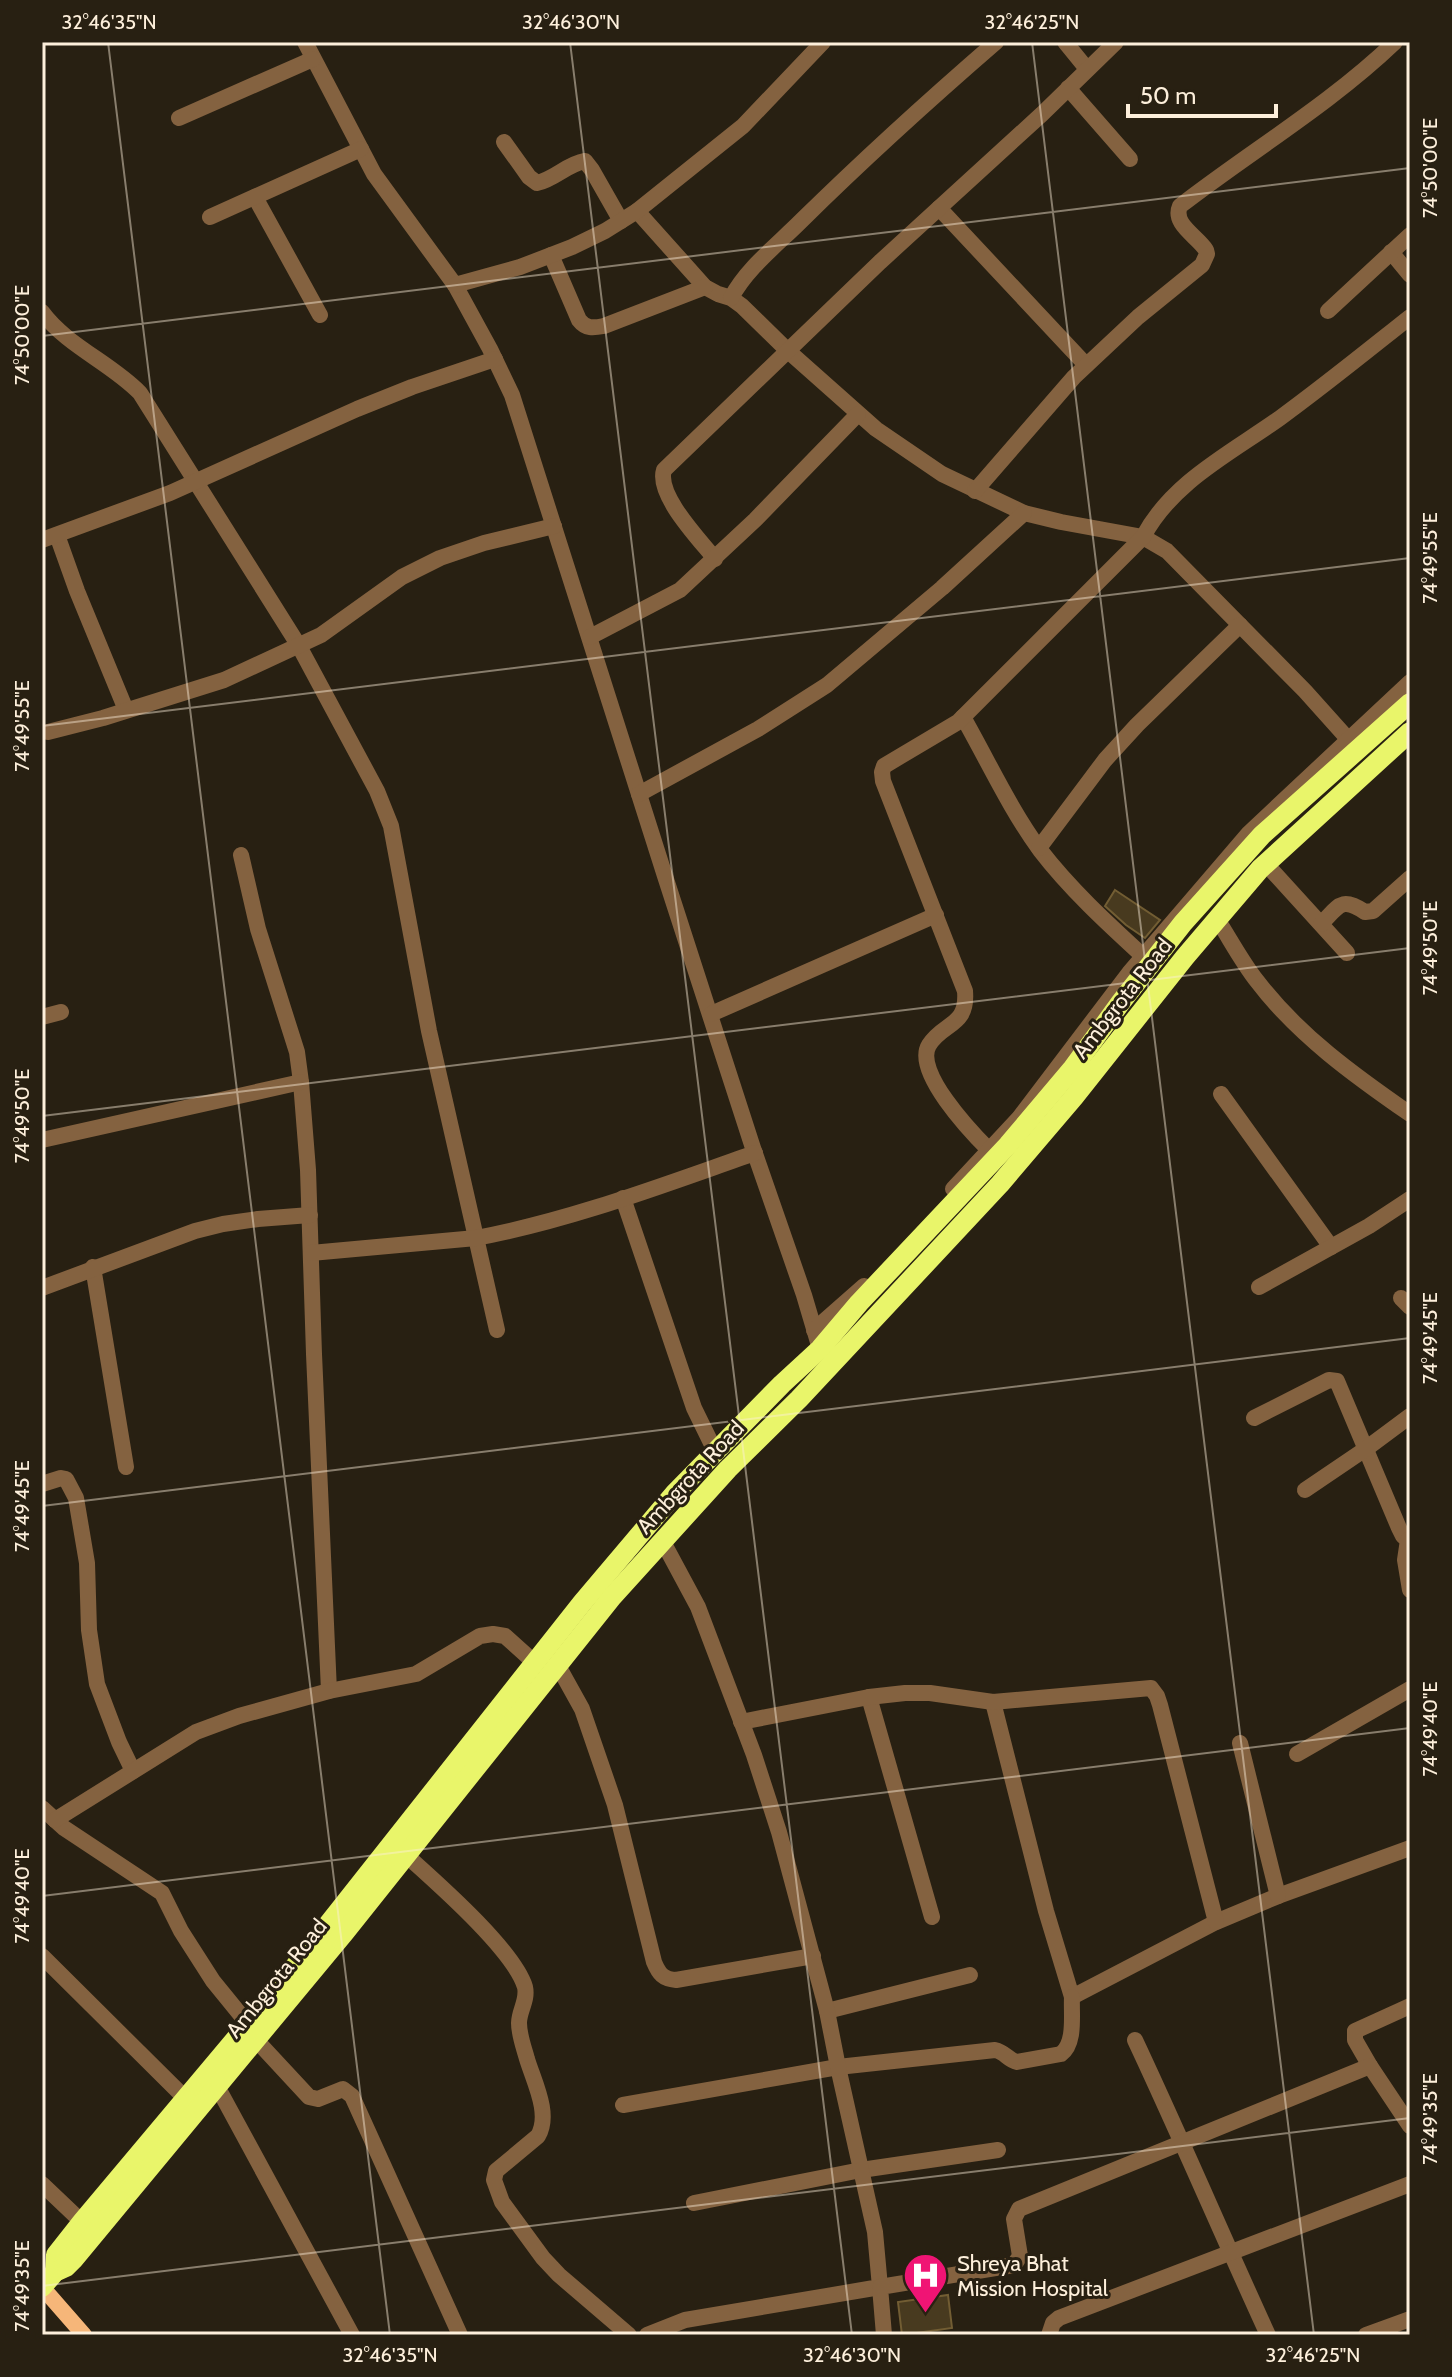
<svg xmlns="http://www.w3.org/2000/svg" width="1452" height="2377" font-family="Cabin,sans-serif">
<rect width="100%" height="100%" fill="#282012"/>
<g fill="#483a1f" stroke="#725d33" stroke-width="2">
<polygon points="1115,890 1160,920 1145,938 1126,925 1105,906"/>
<polygon points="948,2295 952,2328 902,2335 898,2302"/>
</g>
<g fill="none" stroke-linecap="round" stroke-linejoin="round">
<g stroke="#846240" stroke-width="16">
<polyline points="305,42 374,174 455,285 490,349 512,395 665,876 753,1148 804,1295 820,1349"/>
<polyline points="1065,42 1087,69"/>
<polyline points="1068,88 1130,159"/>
<polyline points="179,118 313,59"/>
<path d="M 504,142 L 529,177 L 537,183 C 555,179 567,164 585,161 L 592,170 L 621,221"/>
<polyline points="255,197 320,315"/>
<polyline points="939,208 1086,365"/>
<polyline points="637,211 705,287 718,294 731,298 742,306 787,350 876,429 942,474 1024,513 1061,522 1143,537 1167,551 1305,691 1348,739"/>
<polyline points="210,217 361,149"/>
<polyline points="1391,252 1410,275"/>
<path d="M 551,255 L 579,320 C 586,329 593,328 604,326 L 705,287"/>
<polyline points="455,285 520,267 572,247 605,231 637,211 743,126 823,42"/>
<path d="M 731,298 C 747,268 777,245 801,221 C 864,159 929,100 996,42"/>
<polyline points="1328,311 1410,235"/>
<path d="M 42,312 C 67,346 111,363 140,393 L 299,646 L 377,791 L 391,826 L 429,1031 L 497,1330"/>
<path d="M 975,491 L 1074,377 L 1138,317 L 1202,265 L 1207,254 L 1206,250 C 1197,236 1172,224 1180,206 C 1251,151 1329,105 1395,42"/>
<polyline points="57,535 77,591 126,710"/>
<polyline points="42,540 170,493 357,409 412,387 495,359"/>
<path d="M 715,559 C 700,540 656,495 664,470 L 880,262 L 1042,114 L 1116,42"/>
<polyline points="590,637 680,590 755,520 858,414"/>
<path d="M 963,717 C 988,761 1010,809 1040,850 C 1070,889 1107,923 1143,956"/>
<polyline points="48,732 103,718 224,680 321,635 402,577 440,558 484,543 554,526"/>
<polyline points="639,794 758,729 827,685 942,588 1024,513"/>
<polyline points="1039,848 1105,760 1137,725 1240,625"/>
<polyline points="241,855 258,929 297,1052 301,1082 308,1170 314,1354 329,1691"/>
<polyline points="1266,864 1347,953"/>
<path d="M 1217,919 C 1230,939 1242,962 1257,981 C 1298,1035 1355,1076 1410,1114"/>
<path d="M 1321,924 C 1339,906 1341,896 1365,912 L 1373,911 L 1410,878"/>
<polyline points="711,1014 936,915"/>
<polyline points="42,1017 61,1012"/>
<polyline points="1221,1094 1331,1247"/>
<polyline points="42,1140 301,1082"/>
<path d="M 989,1150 C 971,1132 913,1071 929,1045 C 943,1022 968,1027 965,991 L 883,781 L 882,772 L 884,766 L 958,722 L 1143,537 C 1172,482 1231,453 1280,418 C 1324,386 1367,351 1410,317"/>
<polyline points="953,1189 1019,1118 1129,973 1249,833 1410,682"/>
<polyline points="623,1198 694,1408 715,1451"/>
<path d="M 311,1253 L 476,1238 C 572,1220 663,1185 755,1153"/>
<polyline points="93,1267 126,1467"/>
<polyline points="1259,1287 1369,1226 1410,1199"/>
<polyline points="42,1288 195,1231 223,1224 258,1219 310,1215"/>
<polyline points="1401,1298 1410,1307"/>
<polyline points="814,1330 864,1286"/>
<polyline points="1254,1418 1329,1380 1337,1381 1399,1528 1403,1536 1410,1541"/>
<polyline points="42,1484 61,1478 66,1479 76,1498 87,1563 89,1630 97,1684 119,1742 133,1771"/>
<polyline points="1305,1490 1367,1448 1410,1416"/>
<polyline points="1408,1540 1405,1560 1410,1590"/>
<path d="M 557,1664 L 582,1709 L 615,1805 L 654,1962 C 659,1974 663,1979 676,1980 L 813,1956"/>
<polyline points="869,1697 932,1917"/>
<polyline points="993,1702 1046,1911 1072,1997 1216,1922 1278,1896 1410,1848"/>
<polyline points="741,1722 869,1697 905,1693 930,1693 993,1702 1151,1688 1157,1696 1160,1705 1216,1922"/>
<polyline points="1240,1743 1278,1896"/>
<polyline points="1297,1754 1410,1689"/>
<polyline points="42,1808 64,1828 162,1893 181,1931 213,1981 248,2024"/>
<polyline points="55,1820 196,1732 239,1716 329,1691 416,1674 480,1636 493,1634 505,1636 535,1663"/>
<path d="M 406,1855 C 436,1882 514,1950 525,1987 C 528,2000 519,2011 519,2023 C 519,2035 524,2048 527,2059 C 534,2082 551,2114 538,2136 L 496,2171 L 494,2180 L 502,2202 L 543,2258 L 559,2275 L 629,2335"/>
<polyline points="42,1956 186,2099"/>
<polyline points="827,2011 970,1975"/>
<polyline points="256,2040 309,2097 318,2099 343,2089 352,2096 460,2335"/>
<path d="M 1135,2040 C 1181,2138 1223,2237 1268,2335"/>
<polyline points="1370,2066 1355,2040 1355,2031 1410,2006"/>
<polyline points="218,2088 352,2335"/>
<path d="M 623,2105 L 838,2067 L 995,2050 C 1005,2052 1008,2060 1017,2062 L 1061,2054 C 1076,2043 1071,2014 1072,1997"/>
<polyline points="42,2184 82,2222"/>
<polyline points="694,2203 861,2170 998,2150"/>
<polyline points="647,2335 685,2320 880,2287 875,2232 838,2067 827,2011 779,1832 754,1755 698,1607 662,1540"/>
<polyline points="884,2335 880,2287 1014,2265 1020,2256 1014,2219 1019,2209 1370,2066 1410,2126"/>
<polyline points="1049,2335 1053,2323 1059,2318 1410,2184"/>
<polyline points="1366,2335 1410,2319"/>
</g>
<polyline stroke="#f6b679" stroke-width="16" points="42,2287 84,2335"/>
<g stroke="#e9f56a" stroke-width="20">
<polyline points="55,2272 56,2255 82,2222 270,1998 582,1603 675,1493 782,1384 820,1349 859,1303 1008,1145 1073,1068 1121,1002 1183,923 1262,835 1410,703"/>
<polyline points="42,2287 55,2272 66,2267 73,2260 344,1933 612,1597 728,1469 799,1399 1000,1184 1074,1097 1185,957 1260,869 1410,732"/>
</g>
</g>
<path fill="none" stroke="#fdefdb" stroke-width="2" stroke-opacity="0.45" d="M 108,42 L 390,2335M 570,42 L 852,2335M 1032,42 L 1314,2335M 42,336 L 1410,168M 42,726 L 1410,558M 42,1116 L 1410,948M 42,1506 L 1410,1338M 42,1896 L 1410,1728M 42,2286 L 1410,2118"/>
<defs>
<symbol id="hospital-pin" viewBox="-11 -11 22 30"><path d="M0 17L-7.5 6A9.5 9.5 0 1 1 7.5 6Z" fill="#f01474" stroke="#282012"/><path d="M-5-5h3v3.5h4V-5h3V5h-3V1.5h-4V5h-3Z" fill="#fff"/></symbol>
</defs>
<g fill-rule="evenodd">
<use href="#hospital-pin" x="900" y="2250" width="51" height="69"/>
</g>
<g text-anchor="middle" stroke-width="6" stroke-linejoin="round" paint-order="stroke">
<g font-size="22" fill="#fdefdb" stroke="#282012">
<text transform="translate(1122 998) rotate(-52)" y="8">Ambgrota Road</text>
<text transform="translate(690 1477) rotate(-47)" y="8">Ambgrota Road</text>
<text transform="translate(276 1978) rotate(-51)" y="8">Ambgrota Road</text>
</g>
<g font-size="22" fill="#fdefdb" stroke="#282012" text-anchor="start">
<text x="957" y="2271">Shreya Bhat<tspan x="957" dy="25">Mission Hospital</tspan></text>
</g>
</g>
<rect width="1452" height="2377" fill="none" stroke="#282012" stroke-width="88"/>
<path d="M1128 104v12h148v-12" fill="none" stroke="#fdefdb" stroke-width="4"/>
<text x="1140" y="104" font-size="24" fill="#fdefdb" stroke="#282012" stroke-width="6" paint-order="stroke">50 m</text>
<rect x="44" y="44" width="1364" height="2289" fill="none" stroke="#fdefdb" stroke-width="3"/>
<g font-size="20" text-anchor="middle" fill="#fdefdb">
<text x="109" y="29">32°46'35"N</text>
<text x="571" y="29">32°46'30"N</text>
<text x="1032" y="29">32°46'25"N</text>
<text transform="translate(1430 168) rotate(-90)" y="7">74°50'00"E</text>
<text transform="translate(22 335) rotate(-90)" y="7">74°50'00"E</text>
<text transform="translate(1430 558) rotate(-90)" y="7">74°49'55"E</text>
<text transform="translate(22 726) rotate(-90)" y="7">74°49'55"E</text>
<text transform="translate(1430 948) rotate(-90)" y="7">74°49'50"E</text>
<text transform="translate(22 1116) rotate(-90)" y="7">74°49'50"E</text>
<text transform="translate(1430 1338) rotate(-90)" y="7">74°49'45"E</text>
<text transform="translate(22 1506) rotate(-90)" y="7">74°49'45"E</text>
<text transform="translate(1430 1729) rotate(-90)" y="7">74°49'40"E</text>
<text transform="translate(22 1896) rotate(-90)" y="7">74°49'40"E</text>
<text transform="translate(1430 2119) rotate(-90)" y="7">74°49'35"E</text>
<text transform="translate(22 2286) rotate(-90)" y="7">74°49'35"E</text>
<text x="390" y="2362">32°46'35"N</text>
<text x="852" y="2362">32°46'30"N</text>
<text x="1313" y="2362">32°46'25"N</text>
</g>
</svg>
